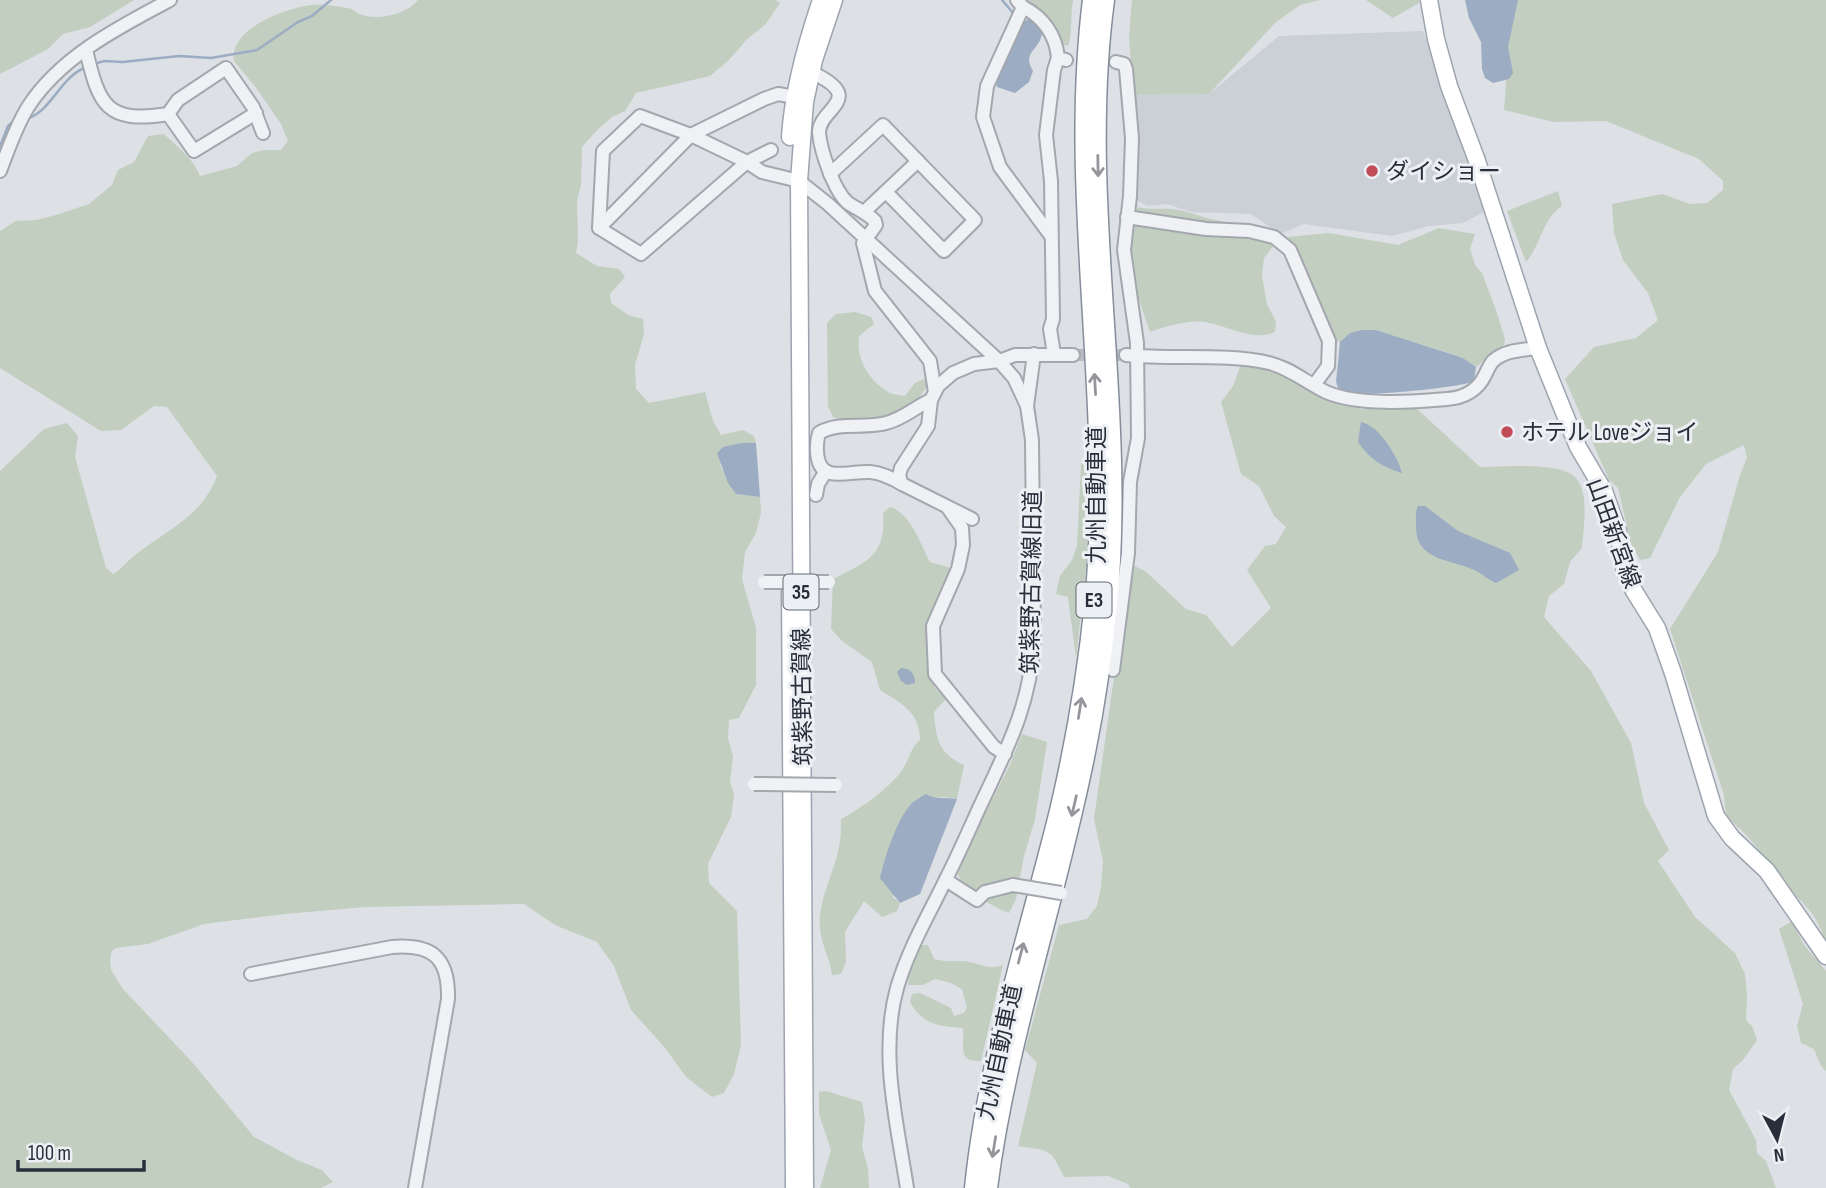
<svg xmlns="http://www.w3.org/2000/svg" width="1826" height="1188" font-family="'Sofia Sans Condensed','Noto Sans JP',sans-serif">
<rect width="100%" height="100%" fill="#dde0e5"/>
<polygon fill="#cbcfd6" points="1423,31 1484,212 1463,223 1429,226 1392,236 1304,224 1280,234 1251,214 1191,212 1167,204 1147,206 1137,200 1133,95 1209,94 1279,36"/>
<g fill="#c2cebf">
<polygon points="0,0 134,0 90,27 63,34 48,49 0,74"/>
<path d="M 418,0 L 775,0 L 780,3 L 765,25 L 747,39 L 730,59 L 710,76 L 636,93 L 625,111 L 612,117 L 598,129 L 582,147 L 581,185 L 577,200 L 578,241 L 576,253 L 597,266 L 619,269 L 625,277 L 610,294 L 611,303 L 628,315 L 643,319 L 644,334 L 635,365 L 636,389 L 649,403 L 705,392 L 713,421 L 721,435 L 743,430 L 754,436 L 756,443 L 741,443 L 720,465 L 736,494 L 760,497 L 761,513 L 756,533 L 745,552 L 742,579 L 756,628 L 756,685 L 739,718 L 729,720 L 728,738 L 733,756 L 730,782 L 734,794 L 731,817 L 708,864 L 709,883 L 737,911 L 741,1045 L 734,1074 L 724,1093 L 712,1097 L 686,1077 L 666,1049 L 631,1010 L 614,966 L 597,942 L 555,925 L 524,904 L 365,907 L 285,914 L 204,924 L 148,944 L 115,948 L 112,951 L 110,958 L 111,970 L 123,989 L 192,1062 L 254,1137 L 297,1160 L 322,1170 L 333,1182 L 321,1188 L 0,1188 L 0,471 L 44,429 L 67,423 L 78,436 L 75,457 L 106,568 L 113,574 C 122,569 126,562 134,556 C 166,530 202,517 217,476 L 167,407 L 154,406 L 121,430 L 101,431 L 0,368 L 0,231 L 16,221 L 36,220 L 56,215 L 89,204 L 112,185 L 118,170 L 134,162 L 148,136 L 164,134 C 178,148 192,156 200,176 L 237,166 L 252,153 L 264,150 L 281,150 L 288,141 L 281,124 L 257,89 L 234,61 C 228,29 287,7 313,5 C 325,4 340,7 352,9 C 367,24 406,16 418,0 Z"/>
<path d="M 1021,0 L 1073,0 C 1070,15 1073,31 1068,46 L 1058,43 Z"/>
<polygon points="1132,0 1320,0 1300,5 1276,22 1209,94 1133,95 1129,37"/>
<polygon points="1366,0 1419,0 1419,3 1393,18"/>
<path d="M 1515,0 L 1826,0 L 1826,940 C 1821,931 1817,919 1810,911 C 1801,899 1788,891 1780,879 C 1764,856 1748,833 1726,817 L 1724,795 L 1670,629 L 1718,552 L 1740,475 L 1747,458 L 1744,445 L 1706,464 L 1680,497 L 1650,558 L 1640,560 L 1631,544 L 1618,488 L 1609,480 L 1565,379 L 1594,347 L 1636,338 L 1658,320 L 1648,293 L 1623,260 L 1614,233 L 1612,204 L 1662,194 L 1690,204 L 1707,203 L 1723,190 L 1723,181 L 1699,159 L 1606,121 L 1554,122 L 1504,110 L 1507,71 L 1502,27 Z"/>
<path d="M 1558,191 L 1562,206 C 1542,219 1541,245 1526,262 L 1507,211 Z"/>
<path d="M 1138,207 C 1150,210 1160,208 1171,209 C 1186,210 1201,217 1215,220 C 1240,225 1257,223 1278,240 L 1264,258 L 1262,276 L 1267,304 L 1276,322 L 1275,332 C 1252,342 1229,326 1205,322 C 1186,320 1168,326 1150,332 L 1131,276 L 1127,239 Z"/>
<polygon points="1439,228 1475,234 1470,249 1475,265 1482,273 1496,310 1505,339 1504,345 1476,367 1463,358 1376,330 1350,333 1340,342 1332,339 1322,309 1288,237 1329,233 1398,245"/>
<path d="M 855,312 L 871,317 L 874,324 L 859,336 C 855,357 869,381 888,392 C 893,395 900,395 905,396 L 915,383 L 924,379 L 928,385 L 914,405 L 872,424 L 850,423 L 833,417 L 828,406 L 827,323 L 836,314 Z"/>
<path d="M 1242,362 L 1286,371 L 1314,390 L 1361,409 L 1415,407 L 1480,467 C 1502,467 1561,461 1576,478 C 1590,495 1583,529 1582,548 L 1570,562 L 1564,584 L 1549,596 L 1544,617 L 1591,671 L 1631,743 L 1644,803 L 1669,850 L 1658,861 L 1695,917 L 1735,953 L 1745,974 L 1747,995 L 1746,1020 L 1752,1026 L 1757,1040 L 1743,1060 L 1733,1069 L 1729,1090 L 1756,1140 L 1757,1153 L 1766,1161 L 1776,1188 L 1130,1188 L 1128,1184 L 1108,1176 L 1064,1177 C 1050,1147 1049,1151 1018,1146 L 1037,1063 L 1025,1050 L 1059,925 L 1087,919 L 1097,906 L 1101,888 L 1103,861 L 1094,819 L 1130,564 L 1145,571 L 1186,609 L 1206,615 L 1232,647 L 1271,608 L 1247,570 L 1265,546 L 1276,544 L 1286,527 L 1274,516 L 1259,486 L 1241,474 L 1221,402 L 1233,386 Z"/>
<polygon points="1087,460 1087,561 1076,658 1068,597 1056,594 1060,576 1072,560 1077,546 1081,464"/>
<path d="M 890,507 C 911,514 920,543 930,562 L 948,567 L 955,576 L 939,624 L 928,646 L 932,661 L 940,675 L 934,687 L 946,699 L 934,712 C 936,739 938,753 964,765 L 957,799 L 945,797 L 933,798 L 893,897 L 900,903 L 897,911 L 882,917 L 864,901 L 845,932 L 846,962 L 841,974 L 832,975 C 830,958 821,944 820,928 C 818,899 834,874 839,847 C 841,838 841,828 841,819 C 858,811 893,785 903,769 C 910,758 910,748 920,740 C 920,712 901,703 880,690 L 872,662 L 842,641 L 831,629 L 833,579 C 868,561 886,556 883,513 Z"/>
<path d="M 1022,734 L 1047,742 L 1035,819 L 1024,856 L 1016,899 L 1009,913 C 991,906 961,889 956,869 L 1009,767 Z"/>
<polygon points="1792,921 1804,945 1826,971 1826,1071 1821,1066 1814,1049 1801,1043 1797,1026 1803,1004 1779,929"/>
<path d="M 921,945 L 928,945 L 934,959 C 944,962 953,961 963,961 C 979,962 986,971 1003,965 L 981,1061 C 956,1062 965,1045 963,1028 C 938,1026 923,1025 910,1002 L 912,994 L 920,993 L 951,1008 L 954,1016 L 964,1013 L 967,1008 L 962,989 L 951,983 L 935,979 L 923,985 L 908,985 L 909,976 Z"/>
<polygon points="826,1091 862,1102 865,1120 862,1147 868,1169 869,1188 820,1188 831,1150 819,1114 819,1092"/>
</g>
<g fill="#9bacc3">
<polygon points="1465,0 1518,0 1508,47 1513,73 1509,79 1493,83 1485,78 1482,69 1481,42 1469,18"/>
<path d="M 1028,19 L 1034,19 L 1042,34 C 1038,52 1022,52 1033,71 L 1029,82 L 1015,93 L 997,87 L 996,82 L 1023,23 Z"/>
<path d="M 1362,330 L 1376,330 L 1463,358 L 1476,367 L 1474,381 C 1466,387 1375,395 1361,394 C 1353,393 1346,392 1339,390 L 1336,382 L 1340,342 L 1350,333 Z"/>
<path d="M 1361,422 C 1380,426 1397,456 1402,473 C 1382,467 1370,459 1358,442 Z"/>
<polygon points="741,443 756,443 760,497 736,494 728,483 717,453 723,447"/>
<path d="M 1418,506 L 1425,506 L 1458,531 L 1510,553 L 1519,570 L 1496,583 C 1489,580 1485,576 1478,572 C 1456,559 1417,563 1416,528 C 1416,520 1415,513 1418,506 Z"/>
<path d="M 901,668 C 910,668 915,674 915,683 L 907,685 L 901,681 L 897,672 Z"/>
<path d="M 926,794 C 935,800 946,797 957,799 L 920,894 L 900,903 L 880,878 C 885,857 896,821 911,804 C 915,800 921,797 926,794 Z"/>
</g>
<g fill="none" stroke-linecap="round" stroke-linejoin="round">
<g stroke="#9bacc3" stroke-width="2.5">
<polyline points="1002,0 1014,14"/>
<polyline points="94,64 104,61 123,62 179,56 211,58 257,50 298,22 312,16 331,0"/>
<path d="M 25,119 C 49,115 60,78 84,68"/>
<polyline points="0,146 8,126 15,120"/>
</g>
<polyline stroke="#b9bcc3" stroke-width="12" stroke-dasharray="12 6" stroke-linecap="butt" points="1073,355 1126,355"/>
<defs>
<g id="minor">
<polyline points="1017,0 1023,7 987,86 983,117 1000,167 1051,236"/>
<path d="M 1023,7 C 1043,17 1056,35 1058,58"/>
<path d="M 86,50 C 99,105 106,124 168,114 L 178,100 L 226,68 L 253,107 L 263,133"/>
<path d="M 811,72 C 869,99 818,108 819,133 C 821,152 834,191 848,203 C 857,209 867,213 875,221 L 876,225 L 863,243 L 875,291 L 930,361 L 935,392"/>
<polyline points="168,114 194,151 256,113"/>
<path d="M 771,150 L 747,162 L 641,254 L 599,228 L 603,151 L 640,116 L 691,135 L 747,162 L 762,172 L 799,181 L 828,204 L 999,361 L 1014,378 L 1027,406 L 1032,440 L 1034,639 C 1031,703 1008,747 981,804 C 969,830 958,856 945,881 C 928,916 908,950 897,988 C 879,1053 897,1123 907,1188"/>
<path d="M 0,171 C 8,150 16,126 28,107 C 60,57 119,27 170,0"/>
<polyline points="830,174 883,125 975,220 944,251 886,192"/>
<polyline points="864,212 918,161"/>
<polyline points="1127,217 1206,229 1249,231 1274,237 1290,250 1329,341 1328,366 1314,385"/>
<polyline points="599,228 691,135 764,99 778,94 795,97"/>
<polyline points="1054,354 1050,329 1053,319 1051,181 1046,135 1054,70 1058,58 1066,60"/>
<path d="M 1126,355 C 1172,360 1225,353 1269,363 C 1290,368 1307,383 1326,392 C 1358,406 1413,402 1447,399 C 1464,398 1478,390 1485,375 C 1487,371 1490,364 1493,361 C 1505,350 1523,350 1538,348"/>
<polyline points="1027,406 1034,354"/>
<path d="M 902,484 C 892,478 882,473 870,472 C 858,471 842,476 830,473 C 814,469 816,444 819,433 C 839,421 864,429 886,423 C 903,419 915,407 931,400"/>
<polyline points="816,495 818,484 826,471"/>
<polyline points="948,508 962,528 963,545 958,569 933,626 935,674 994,747 1005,754"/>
<polyline points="972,519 902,484 899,476 901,468 928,426 931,400 938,386 953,373 974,364 999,361 1015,355 1073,355"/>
<polyline points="1113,670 1128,553 1130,482 1138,438 1137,343 1124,250 1130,196 1132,138 1126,69 1124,64 1116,62"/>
<polyline points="946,880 977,900 985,892 1013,885"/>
<path d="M 251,974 L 392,947 C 432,944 449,957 448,999 L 415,1188"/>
</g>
<g id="major">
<polyline points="1429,0 1436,39 1449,86 1476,158 1538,348 1578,447 1604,491 1618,531 1625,571 1634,591 1657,628 1673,673 1716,816 1732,838 1767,871 1826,956"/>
<path d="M 790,137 C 793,90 806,44 821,0"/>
<polyline points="790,586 794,1188"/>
<polyline points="805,1188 799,181 805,102 814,60 834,0"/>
</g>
<g id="highway">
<path d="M 974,1188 C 987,1060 1028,936 1059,811 C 1075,743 1087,673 1094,603 C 1114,402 1067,201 1092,0"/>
<path d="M 988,1188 C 1007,1040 1057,899 1086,752 C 1096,703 1103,653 1108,603 C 1127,402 1078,200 1105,0"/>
</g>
</defs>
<use href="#minor" stroke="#a3a7ae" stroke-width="16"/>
<use href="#major" stroke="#9da4b0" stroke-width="19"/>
<use href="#highway" stroke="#868d9a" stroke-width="21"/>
<use href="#minor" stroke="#eff1f4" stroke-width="12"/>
<use href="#major" stroke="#fff" stroke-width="16"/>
<use href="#highway" stroke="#fff" stroke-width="18"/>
<defs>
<g id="minor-bridge">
<polyline points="764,582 829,582"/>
<polyline points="754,784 836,785"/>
<polyline points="1013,885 1061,893"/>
</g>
</defs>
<use href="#minor-bridge" stroke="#a3a7ae" stroke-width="16" stroke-linecap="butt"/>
<use href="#minor-bridge" stroke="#eff1f4" stroke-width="12"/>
</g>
<defs><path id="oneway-shaft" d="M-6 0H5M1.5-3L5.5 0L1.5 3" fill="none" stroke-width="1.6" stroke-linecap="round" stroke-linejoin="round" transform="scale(1.75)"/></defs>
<g stroke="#94969c">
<use href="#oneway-shaft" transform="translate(1098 166) rotate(89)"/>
<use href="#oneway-shaft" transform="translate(1095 384) rotate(-93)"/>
<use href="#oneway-shaft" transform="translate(1080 708) rotate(-81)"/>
<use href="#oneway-shaft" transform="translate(1074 806) rotate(103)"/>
<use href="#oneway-shaft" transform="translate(1021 953) rotate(-75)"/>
<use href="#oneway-shaft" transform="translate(994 1147) rotate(99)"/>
</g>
<g fill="#c14c58" stroke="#eceff3" stroke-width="2.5">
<circle cx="1372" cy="171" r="7"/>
<circle cx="1507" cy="432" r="7"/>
</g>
<g text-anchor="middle" stroke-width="6" stroke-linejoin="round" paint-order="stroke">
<g fill="#eceff3" stroke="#636872" stroke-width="2">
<rect x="783.5" y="574.5" width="35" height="35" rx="5"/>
<rect x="1076.5" y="582.5" width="35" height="35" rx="5"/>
</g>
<g font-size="21" font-weight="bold" fill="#282e3a">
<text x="801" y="599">35</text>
<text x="1094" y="607">E3</text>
</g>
<g font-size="23" fill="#282e3a" stroke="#eceff3" text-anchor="start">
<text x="1386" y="179">ダイショー</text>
<text x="1521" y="440">ホテル Loveジョイ</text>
</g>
<g font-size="23" fill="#282e3a" stroke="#eceff3">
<text transform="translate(1096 495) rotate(-90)" y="8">九州自動車道</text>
<text transform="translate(1614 533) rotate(70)" y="8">山田新宮線</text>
<text transform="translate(1031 582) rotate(-89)" y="8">筑紫野古賀線旧道</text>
<text transform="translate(802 697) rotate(-91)" y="8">筑紫野古賀線</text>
<text transform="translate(999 1052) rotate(-78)" y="8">九州自動車道</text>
</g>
</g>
<g transform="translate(1777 1139) rotate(173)" stroke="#eceff3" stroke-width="5" paint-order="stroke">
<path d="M0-5L12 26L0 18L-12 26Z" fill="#282e3a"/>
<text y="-10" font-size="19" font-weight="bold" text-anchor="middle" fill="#282e3a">N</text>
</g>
<path d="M18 1160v10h126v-10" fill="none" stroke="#282e3a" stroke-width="3.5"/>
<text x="28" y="1160" font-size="21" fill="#282e3a" stroke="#eceff3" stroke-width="5" paint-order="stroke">100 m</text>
</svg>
